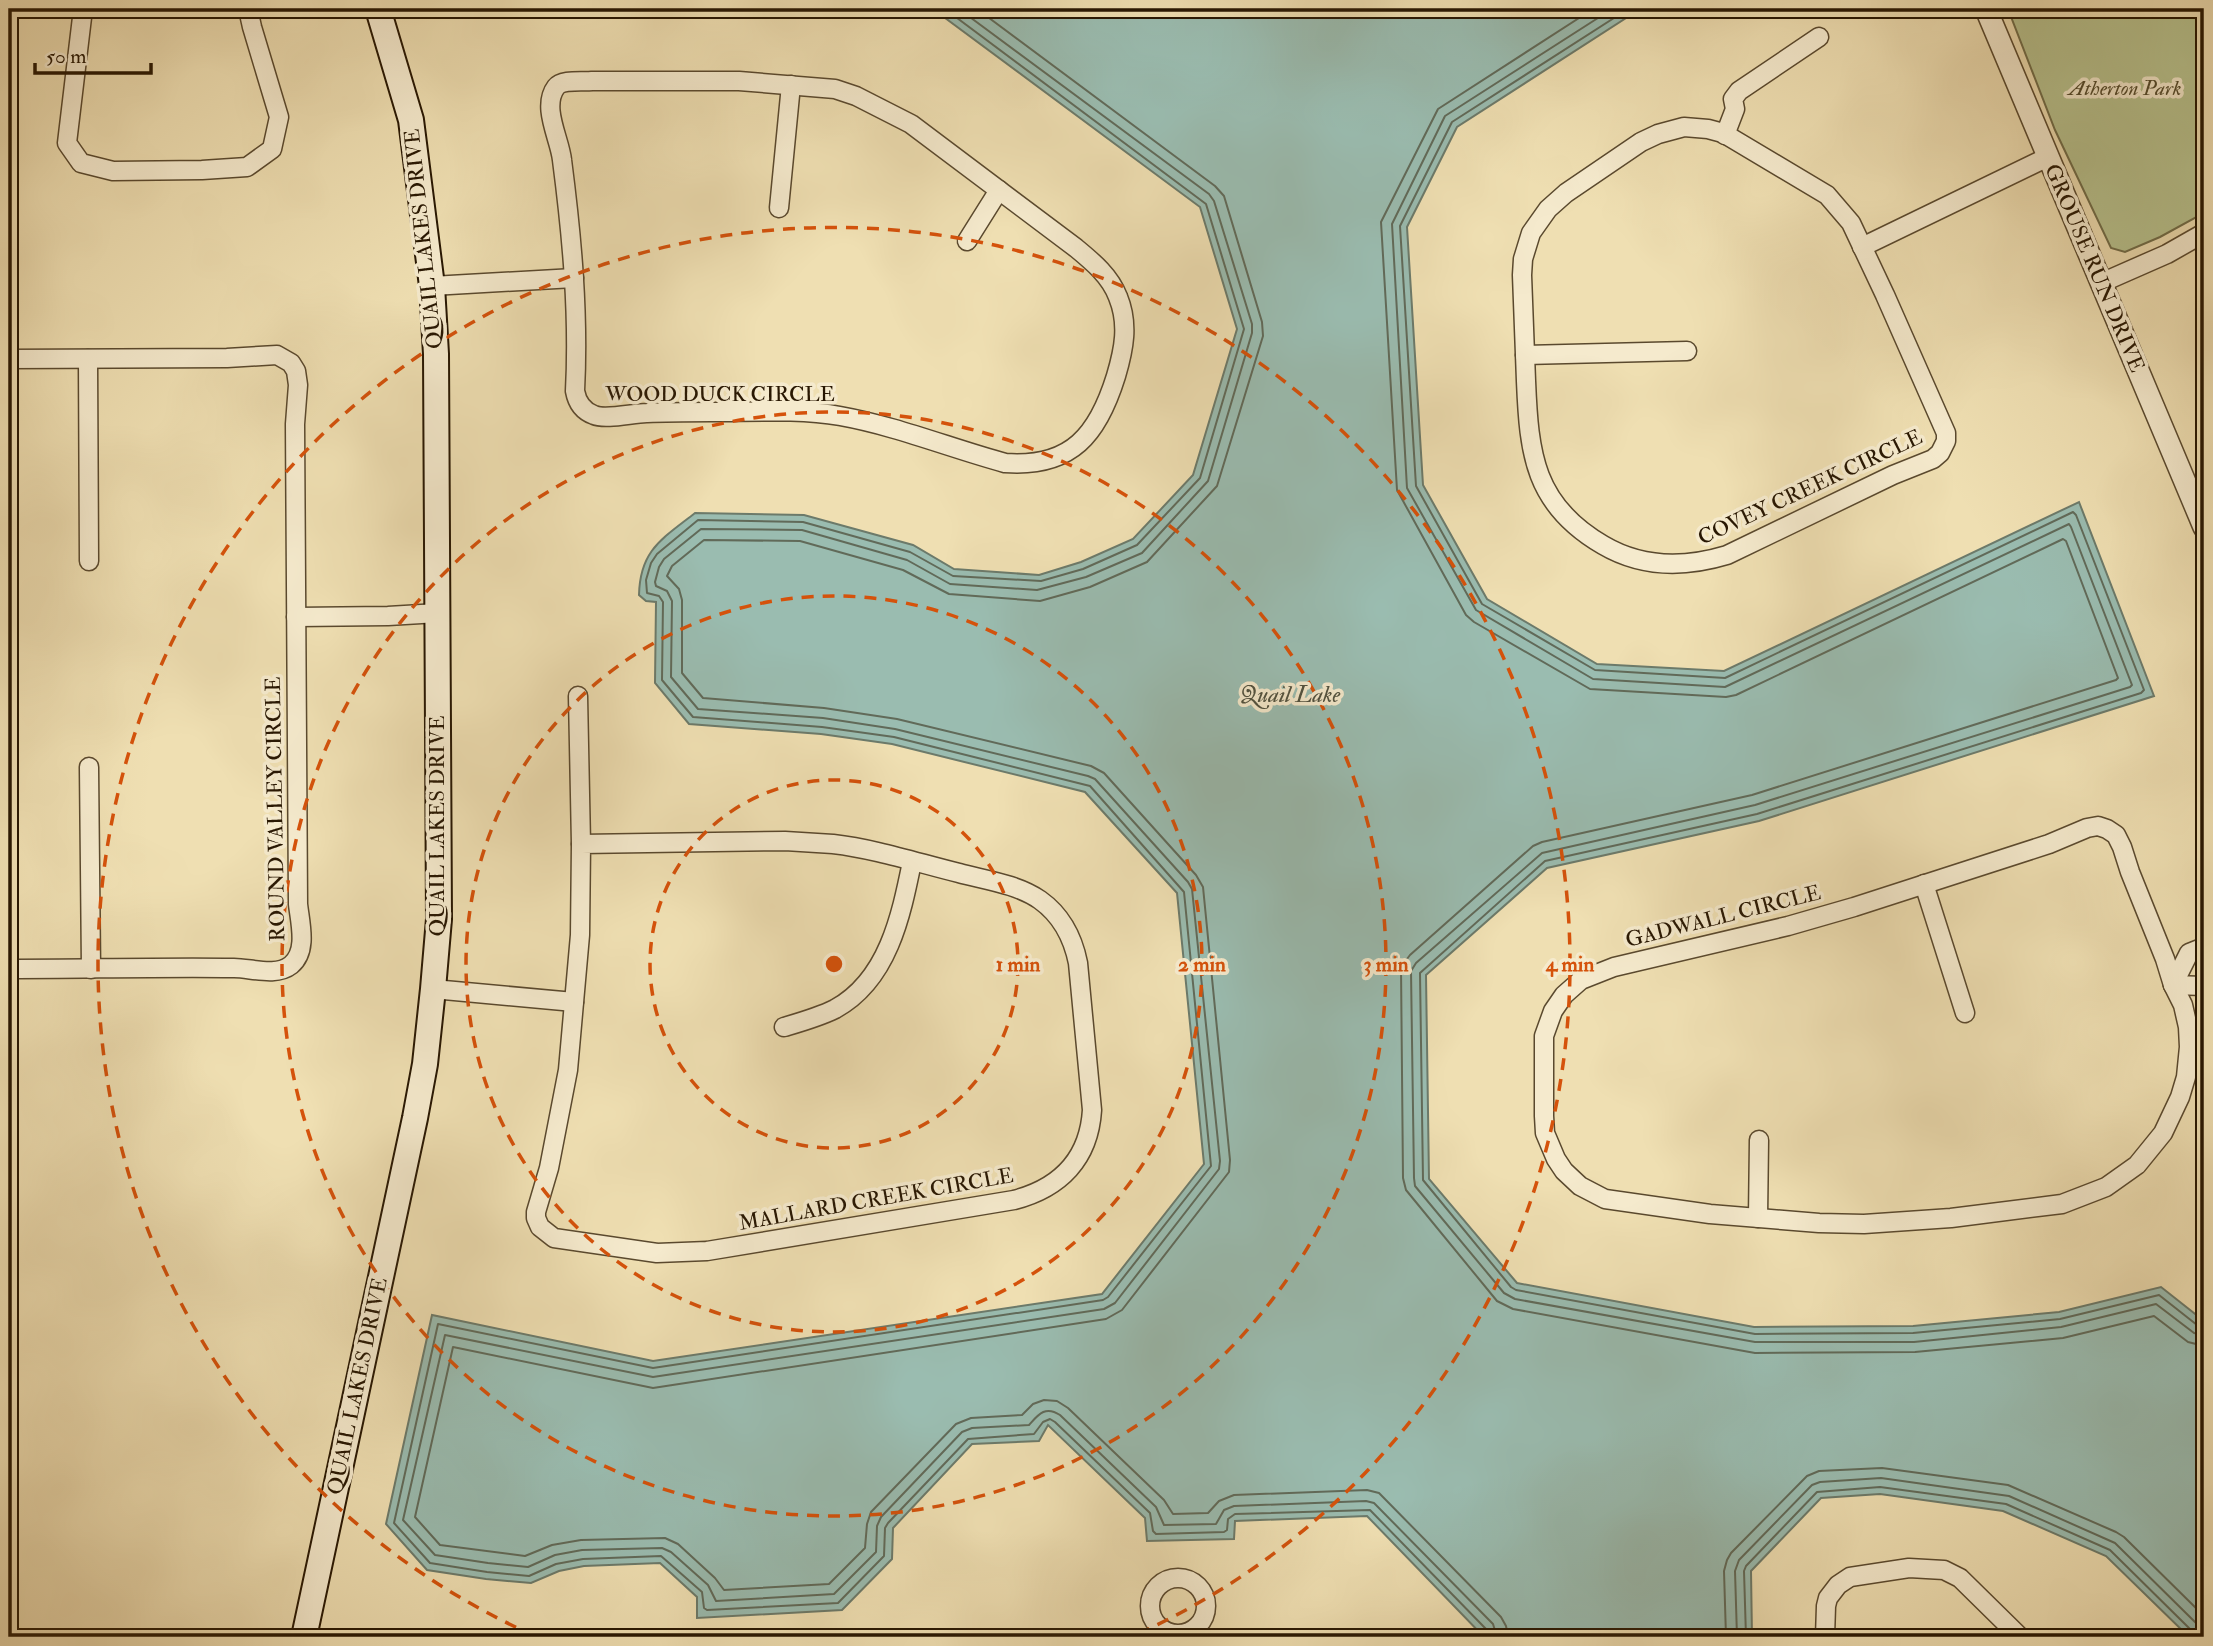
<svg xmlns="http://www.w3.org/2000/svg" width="2213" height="1646" font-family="'IM FELL Double Pica',serif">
<rect width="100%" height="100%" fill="#efdfb2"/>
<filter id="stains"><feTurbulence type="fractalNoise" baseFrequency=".00286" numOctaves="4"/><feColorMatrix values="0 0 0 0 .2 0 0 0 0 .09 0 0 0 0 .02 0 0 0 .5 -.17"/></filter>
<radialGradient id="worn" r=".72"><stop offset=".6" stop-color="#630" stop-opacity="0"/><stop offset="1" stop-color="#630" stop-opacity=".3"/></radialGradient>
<polygon fill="#b7c28e" stroke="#706c48" stroke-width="2" points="2008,9 2204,9 2204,213 2160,237 2125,252 2111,248 2055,130"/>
<path fill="#9abcb0" stroke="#6c7a6a" stroke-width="2" d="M 933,9 L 1640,9 L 1457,127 L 1407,227 L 1423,485 L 1487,599 L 1597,664 L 1724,671 L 2079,502 L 2154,696 L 1759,821 L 1547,868 L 1426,975 L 1429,1179 L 1517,1283 L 1754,1327 L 1913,1326 L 2059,1312 L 2161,1287 L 2204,1321 L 2204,1637 L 2189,1637 L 2106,1556 L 2003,1511 L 1880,1494 L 1821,1498 L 1751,1571 L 1752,1637 L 1484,1637 L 1367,1516 L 1235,1521 L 1234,1539 L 1147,1541 L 1145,1518 L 1048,1425 L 1039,1441 L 972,1444 L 893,1528 L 892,1559 L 842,1610 L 697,1618 L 697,1597 L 660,1563 L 584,1566 L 559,1571 L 531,1583 L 486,1579 L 427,1570 L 386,1524 L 432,1315 L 653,1361 L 1102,1294 L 1204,1164 L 1177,893 L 1085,792 L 892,744 L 821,734 L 689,724 L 655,683 L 656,602 L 646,601 L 639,595 C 640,550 662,539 695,513 L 804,515 L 913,545 L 954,569 L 1039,575 L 1081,562 L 1133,539 L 1193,475 L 1237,329 L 1200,207 Z"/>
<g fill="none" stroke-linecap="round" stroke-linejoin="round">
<g stroke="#616a59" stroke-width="2">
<polyline points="945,9 1206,204 1244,329 1200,478 1137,545 1083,569 1041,581 953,576 910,552 803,522 698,520 657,554 651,563 646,580 647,593 659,596 663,602 662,680 693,717 822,727 894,737 1090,786 1184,892 1211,1166 1108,1297 1103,1300 653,1368 438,1324 394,1523 430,1563 487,1572 529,1576 556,1564 583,1559 661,1556 702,1592 704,1608 707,1610 838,1603 884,1556 885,1528 888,1523 968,1439 1034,1434 1043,1422 1050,1419 1055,1422 1150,1513 1153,1531 1156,1534 1224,1532 1227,1530 1228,1519 1235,1514 1370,1510 1486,1629 1488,1637"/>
<path d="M 959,9 L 1209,194 L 1214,201 L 1252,324 L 1252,333 L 1208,481 L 1142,553 L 1086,577 L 1037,590 L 950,584 L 907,560 L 802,530 L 701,529 L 664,559 L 659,567 L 655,582 L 656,586 L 667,591 L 672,601 L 671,677 L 698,709 L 823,718 L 895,729 L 1088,776 L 1095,779 L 1188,882 L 1192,889 L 1220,1161 L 1219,1169 L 1115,1303 L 1104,1309 L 653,1377 L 445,1335 L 403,1520 L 435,1555 L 488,1563 L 528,1567 L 555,1555 L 582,1550 L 662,1548 L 671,1552 L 708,1585 L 716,1601 L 834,1594 L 876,1552 L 877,1526 L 881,1517 L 962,1432 L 972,1428 L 1029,1425 C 1038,1415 1045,1405 1060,1415 L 1156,1507 L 1164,1525 L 1216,1524 L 1224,1510 L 1234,1506 L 1366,1501 L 1374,1503 L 1493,1624 L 1497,1637"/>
<polyline points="977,9 1215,186 1224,196 1262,322 1263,336 1217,486 1147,562 1090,587 1040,601 949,594 903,570 800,541 704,540 672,566 667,576 679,589 682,600 682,673 703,698 824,708 897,719 1091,766 1104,773 1196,875 1203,887 1230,1160 1229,1172 1122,1310 1106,1319 653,1388 453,1347 415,1517 440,1545 525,1556 552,1545 581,1540 665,1538 678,1544 715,1578 724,1590 829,1584 865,1548 867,1524 871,1512 956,1424 971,1418 1022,1415 1033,1404 1044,1400 1057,1401 1068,1408 1164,1500 1173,1514 1208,1513 1219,1501 1234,1495 1367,1490 1379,1493 1501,1617 1506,1626 1508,1637"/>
<polyline points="1593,9 1438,109 1381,222 1397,490 1466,615 1474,622 1590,689 1726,697 1736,695 2063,539 2066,541 2118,678 2116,680 1752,795 1542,842 1533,846 1410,955 1401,967 1403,1178 1406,1190 1497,1301 1513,1309 1755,1353 1915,1352 2063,1338 2154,1316 2188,1342 2204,1346"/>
<polyline points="1612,9 1445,116 1392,224 1407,488 1476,610 1593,679 1725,687 2069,524 2071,527 2132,685 2130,687 1755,805 1542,853 1416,963 1411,971 1414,1178 1415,1186 1504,1293 1515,1299 1755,1342 1914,1342 2061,1327 2156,1304 2194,1333 2204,1335"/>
<polyline points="1628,9 1452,122 1400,226 1416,486 1482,604 1595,670 1725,678 2073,512 2076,515 2144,690 2141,693 1757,814 1545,861 1420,973 1423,1180 1511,1287 1516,1290 1755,1334 1913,1333 2060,1319 2159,1295 2197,1325 2204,1326"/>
<polyline points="1726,1637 1724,1571 1727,1560 1731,1553 1807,1476 1819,1471 1882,1468 2008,1485 2116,1532 2124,1537 2204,1616"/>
<polyline points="1737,1637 1735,1571 1739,1560 1812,1485 1820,1482 1881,1478 2009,1496 2115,1543 2197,1624 2201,1629 2202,1637"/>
<polyline points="1746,1637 1744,1571 1746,1566 1817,1492 1880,1487 2006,1504 2110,1550 2191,1630 2193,1637"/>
</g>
<defs>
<g id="minor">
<polyline points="83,9 67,143 81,163 113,171 202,170 247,167 272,149 279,117 252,27 248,9"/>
<path d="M 592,81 L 739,81 L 835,89 L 856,96 L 911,124 L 1076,248 C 1093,262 1110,276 1118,297 C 1129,324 1124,349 1116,376 C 1098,434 1072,468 1005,463 C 950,448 896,426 840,416 C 799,409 753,412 711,412 C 690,412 668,412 647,413 C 633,413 606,420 594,415 C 583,411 577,402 575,391 C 579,314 572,237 562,160 C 560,139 541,107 556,87 C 562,79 582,82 592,81 Z"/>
<path d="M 1684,127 L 1708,129 L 1723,133 L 1827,195 L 1851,223 L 1885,295 L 1946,433 L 1946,441 L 1940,453 L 1933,459 L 1893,475 L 1727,555 C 1684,568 1642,568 1603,545 C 1534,505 1529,454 1526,381 C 1525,346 1523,310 1522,275 L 1523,259 L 1531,233 L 1548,209 L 1566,193 L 1641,142 L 1658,134 Z"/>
<polyline points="1725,135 1735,109 1733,99 1739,91 1819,37"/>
<polyline points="779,208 791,85"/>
<polyline points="967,241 999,190"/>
<polyline points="1862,247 2048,157"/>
<polyline points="2101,283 2167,254 2204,233"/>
<polyline points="432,286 574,278"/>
<polyline points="1525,355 1687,351"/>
<path d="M 9,359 L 227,358 L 277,355 L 291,363 L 296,371 L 298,385 L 295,424 L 298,904 C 300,923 308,951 291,965 C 276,977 251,968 234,968 C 159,967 84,969 9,969"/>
<polyline points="88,359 89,561"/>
<polyline points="296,617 388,616 438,613"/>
<polyline points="578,696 581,844"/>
<polyline points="89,767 91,969"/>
<polygon points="2098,826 2107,829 2116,835 2122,847 2130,872 2165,959 2173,985 2183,1005 2188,1027 2189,1047 2186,1077 2180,1097 2163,1133 2137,1165 2106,1187 2062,1204 1951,1218 1864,1224 1819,1223 1710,1214 1605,1199 1580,1186 1564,1171 1556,1159 1545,1133 1544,1116 1544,1036 1553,1011 1564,995 1581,980 1614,967 1788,926 1854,907 2049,844 2087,828"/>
<path d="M 785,841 C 801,842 817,843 833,844 C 876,849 918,863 959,873 C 985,880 1017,884 1040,900 C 1061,915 1073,938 1078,963 L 1092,1110 C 1089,1159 1060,1188 1014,1200 L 707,1251 L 657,1253 L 554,1238 L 540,1227 L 536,1218 L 536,1212 L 549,1168 L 568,1070 L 580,935 L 581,844 Z"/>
<polyline points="1924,884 1965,1013"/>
<polyline points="2173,985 2189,953 2204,947"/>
<polyline points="2173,985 2204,986"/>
<polyline points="433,989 574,1002"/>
<path d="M 784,1027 C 801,1022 819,1017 835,1009 C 888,980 901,916 912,862"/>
<polyline points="1758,1218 1759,1140"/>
<circle cx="1178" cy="1606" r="28"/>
<polyline points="1825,1637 1826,1606 1828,1598 1838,1585 1850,1577 1909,1568 1944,1570 1960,1578 2020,1637"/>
</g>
<polyline id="tertiary" points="1986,9 2204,527"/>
<polyline id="secondary" points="304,1637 415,1118 425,1064 433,989 439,919 436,354 432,286 411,120 378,9"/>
</defs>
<use href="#minor" stroke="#5a492e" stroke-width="21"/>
<use href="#tertiary" stroke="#5a492e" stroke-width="24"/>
<use href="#secondary" stroke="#281702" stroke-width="28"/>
<use href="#minor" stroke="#f5eacd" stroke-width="18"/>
<use href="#tertiary" stroke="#f5eacd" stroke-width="21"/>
<use href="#secondary" stroke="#f5eacd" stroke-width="24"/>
</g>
<g fill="none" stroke="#d5520b" stroke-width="3.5" stroke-dasharray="12 9">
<circle cx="834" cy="964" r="184"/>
<circle cx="834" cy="964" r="368"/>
<circle cx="834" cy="964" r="552"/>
<path d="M535 1636A736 736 0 1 1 1133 1636"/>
</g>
<g text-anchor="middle" stroke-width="7" stroke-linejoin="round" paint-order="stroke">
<g font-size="21" font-style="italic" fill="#534a2c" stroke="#f5eacd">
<text x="2125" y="95">Atherton Park</text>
</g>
<g font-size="21" fill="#281702" stroke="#f5eacd">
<text transform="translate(423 239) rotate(-96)" y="7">QUAIL LAKES DRIVE</text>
<text transform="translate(2095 268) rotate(67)" y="7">GROUSE RUN DRIVE</text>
<text x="720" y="401">WOOD DUCK CIRCLE</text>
<text transform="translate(1810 487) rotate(-25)" y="7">COVEY CREEK CIRCLE</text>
<text transform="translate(275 809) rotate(-91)" y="7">ROUND VALLEY CIRCLE</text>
<text transform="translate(437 826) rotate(-90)" y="7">QUAIL LAKES DRIVE</text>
<text transform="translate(1723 916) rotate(-14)" y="7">GADWALL CIRCLE</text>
<text transform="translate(876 1199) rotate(-10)" y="7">MALLARD CREEK CIRCLE</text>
<text transform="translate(357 1386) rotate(-78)" y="7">QUAIL LAKES DRIVE</text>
</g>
<g font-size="23" font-style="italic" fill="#50513f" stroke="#f5eacd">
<text x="1290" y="702">Quail Lake</text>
</g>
</g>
<circle cx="834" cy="964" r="10" fill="#d5520b" stroke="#f5eacd" stroke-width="3.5"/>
<g font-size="21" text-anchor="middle" font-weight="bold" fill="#d5520b" stroke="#f5eacd" stroke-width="7" stroke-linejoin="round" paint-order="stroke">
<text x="1018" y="971">1 min</text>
<text x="1202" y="971">2 min</text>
<text x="1386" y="971">3 min</text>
<text x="1570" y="971">4 min</text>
</g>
<rect width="2213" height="1646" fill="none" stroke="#efdfb2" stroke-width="35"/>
<rect x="10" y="10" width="2192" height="1625" fill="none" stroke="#281702" stroke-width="3.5"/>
<rect x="18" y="18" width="2178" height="1611" fill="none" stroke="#281702" stroke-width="2"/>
<path d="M35 63v10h116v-10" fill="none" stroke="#281702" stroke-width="3.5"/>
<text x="46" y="63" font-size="21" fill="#281702" stroke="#f5eacd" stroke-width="5" paint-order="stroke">50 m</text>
<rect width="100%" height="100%" filter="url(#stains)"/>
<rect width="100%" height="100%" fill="url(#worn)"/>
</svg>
